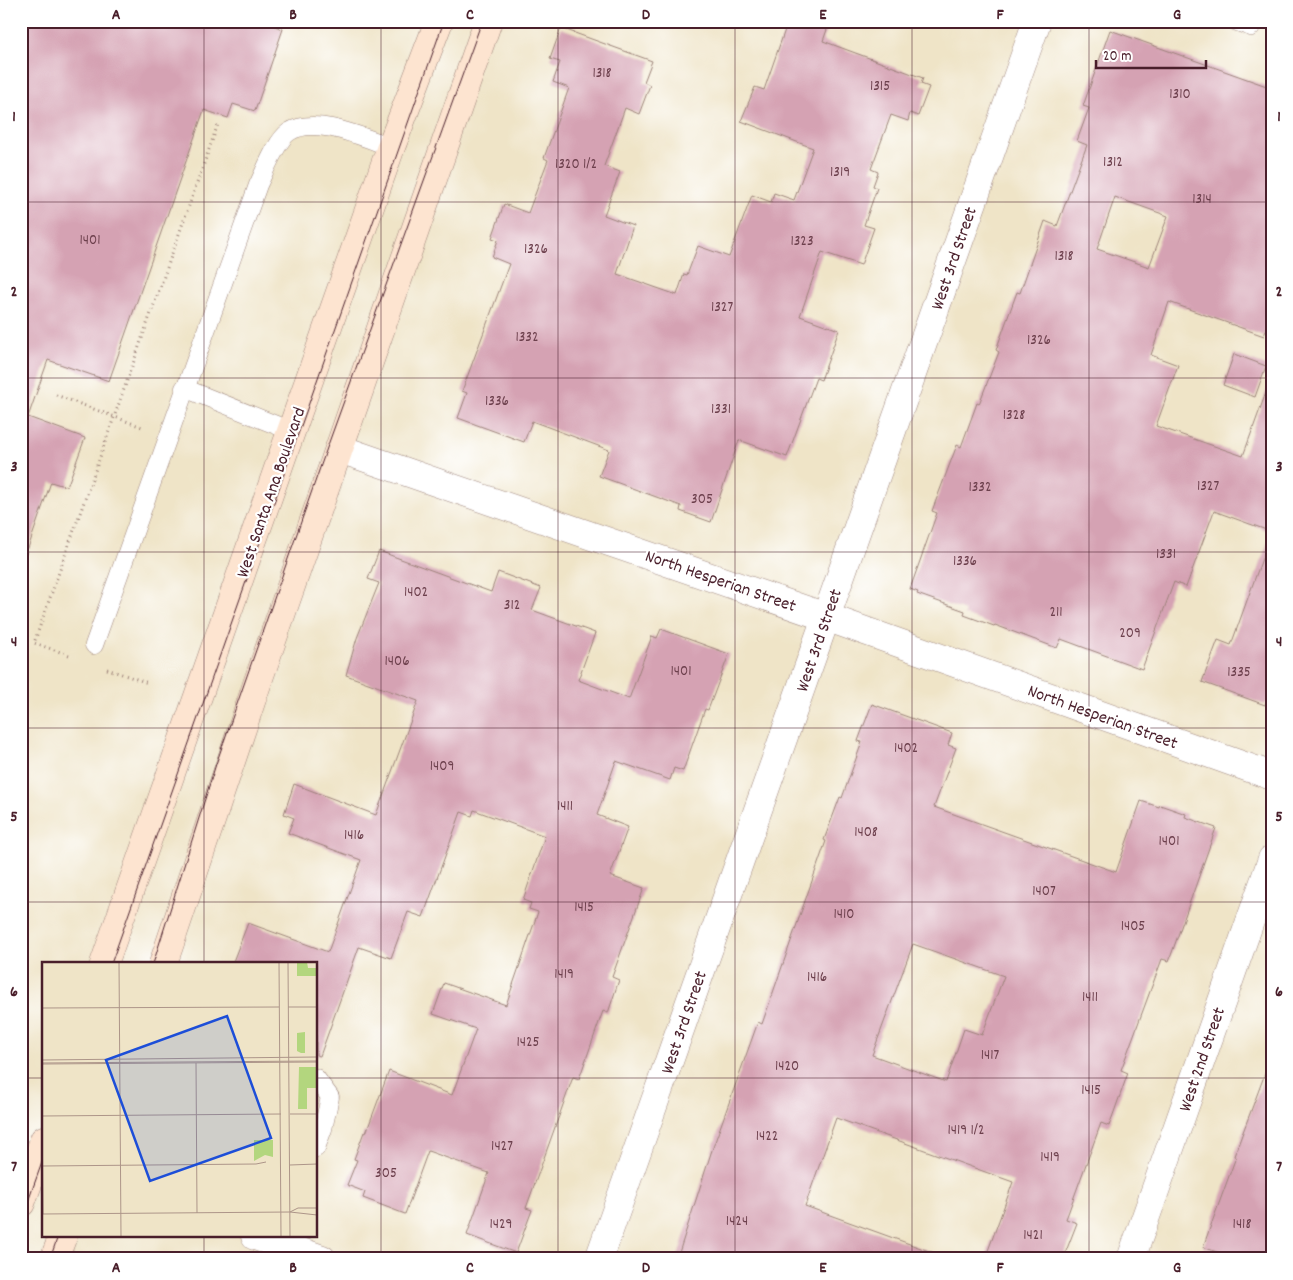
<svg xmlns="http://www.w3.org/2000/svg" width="1293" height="1280" font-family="Dekko,sans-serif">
<rect width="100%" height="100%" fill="#fff"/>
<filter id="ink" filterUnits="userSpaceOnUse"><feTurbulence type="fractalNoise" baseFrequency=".02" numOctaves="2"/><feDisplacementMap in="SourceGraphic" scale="10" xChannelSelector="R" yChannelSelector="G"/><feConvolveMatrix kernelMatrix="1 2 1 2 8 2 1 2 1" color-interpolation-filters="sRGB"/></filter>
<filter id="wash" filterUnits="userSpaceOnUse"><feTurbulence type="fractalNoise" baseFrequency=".0096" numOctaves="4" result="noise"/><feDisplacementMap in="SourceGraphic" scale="20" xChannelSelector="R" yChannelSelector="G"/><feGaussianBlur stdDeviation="1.12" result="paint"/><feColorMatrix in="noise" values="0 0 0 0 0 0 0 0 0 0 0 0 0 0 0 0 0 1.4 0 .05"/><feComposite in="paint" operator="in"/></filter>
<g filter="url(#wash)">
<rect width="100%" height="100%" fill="#efe4c7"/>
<g id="blocks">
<g fill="#d5a2b3" fill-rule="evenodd">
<polygon points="21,21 260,21 283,29 255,111 233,104 228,118 204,110 109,381 48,360 28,417 85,438 67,487 51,482 26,554 21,553"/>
<polygon points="788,21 830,21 823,41 923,78 921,84 929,87 918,116 910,113 908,121 891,115 871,169 878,172 873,186 877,188 864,225 874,228 861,265 822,252 800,316 839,330 821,380 816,378 787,457 739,440 711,522 680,511 681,506 599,476 609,450 532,421 524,442 458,418 467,393 462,391 509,264 492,257 498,240 492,238 504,204 528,213 548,160 544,158 569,88 553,82 560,62 550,59 561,28 652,61 644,82 650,85 639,114 625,108 604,166 620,172 604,215 633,226 617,274 677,295 684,274 687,275 698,246 729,257 752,195 771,202 774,193 794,200 813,148 741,121 755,87 764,90"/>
<path d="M 1110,30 L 1272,88 L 1272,314 L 1264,336 L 1169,302 L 1151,355 L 1178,365 L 1156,426 L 1243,456 L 1268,387 L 1272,388 L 1272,532 L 1214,511 L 1186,587 L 1174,582 L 1142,669 L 1061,639 L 1057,648 L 995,625 L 994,626 L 964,615 L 965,611 L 917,594 L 918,592 L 910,589 L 937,513 L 932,511 L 957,445 L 961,447 L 977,403 L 979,404 L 999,352 L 996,350 L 1017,292 L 1020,293 L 1045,221 L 1057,226 L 1087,145 L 1077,141 L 1089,108 L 1083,106 ZM 1115,197 L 1168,216 L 1149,267 L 1097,249 Z"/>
<polygon points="1234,354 1266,366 1255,397 1223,385"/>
<polygon points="1268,542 1272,542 1272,704 1266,702 1265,705 1202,682 1218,640 1231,645"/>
<polygon points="379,551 491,592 498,572 541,588 532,610 595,633 578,680 629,699 652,636 657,638 661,629 729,654 708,710 705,709 683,771 674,768 670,780 616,761 597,815 628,827 610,876 644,888 612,977 619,980 608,1013 603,1011 579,1079 573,1077 526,1208 532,1210 516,1253 467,1235 489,1173 428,1151 405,1214 363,1198 365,1192 347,1185 357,1160 354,1159 364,1132 366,1133 389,1071 452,1095 476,1029 433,1014 444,983 506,1005 538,912 529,909 531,903 523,900 545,836 474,810 472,816 461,812 423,917 408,912 391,958 359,947 320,1056 316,1055 316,964 232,964 248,923 328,952 361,860 288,833 294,818 284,814 294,784 376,815 418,701 346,675 357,638 379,583 368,579"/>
<path d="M 872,704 L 952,733 L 948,745 L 956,748 L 934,807 L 1116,872 L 1141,801 L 1159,807 L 1160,805 L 1186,814 L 1185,817 L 1216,828 L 1169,961 L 1162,959 L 1121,1070 L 1128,1073 L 1109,1126 L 1101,1123 L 1066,1219 L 1077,1223 L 1063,1259 L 985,1259 L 1013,1182 L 836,1118 L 805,1206 L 940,1255 L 940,1259 L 677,1259 L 711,1153 L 758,1022 L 762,1024 L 826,841 L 824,840 L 840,797 L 842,798 L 862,742 L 858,741 ZM 913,944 L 1004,976 L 982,1035 L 964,1029 L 946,1082 L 872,1055 Z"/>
<polygon points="1269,1063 1272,1063 1272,1244 1267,1259 1236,1259 1203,1247 1236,1157 1234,1156"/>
</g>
</g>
</g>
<g filter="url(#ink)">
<use href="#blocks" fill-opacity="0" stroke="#9c8279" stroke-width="1"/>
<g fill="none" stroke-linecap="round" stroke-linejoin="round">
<defs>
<g id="lane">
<polyline points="1235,21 1251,27 1253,21"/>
<polyline points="184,388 291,431"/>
<path d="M 94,645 L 258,185 C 265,171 276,141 289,132 C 314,115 365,138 391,147"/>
<polyline points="316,1078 330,1097 323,1129 316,1148"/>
</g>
<g id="street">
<polyline points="340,449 826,617 1272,776"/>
<polyline points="255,1236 322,1259"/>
<polyline points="599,1259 1037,21"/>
<polyline points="1131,1259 1272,859"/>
</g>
<g id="secondary">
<polyline points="104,964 391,147 439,21"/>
<polyline points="163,964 258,681 488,21"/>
<polyline points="21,1203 44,1140"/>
<polyline points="54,1259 63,1236"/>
</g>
</defs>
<use href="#lane" stroke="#9c8279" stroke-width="19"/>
<use href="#street" stroke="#9c8279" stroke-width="29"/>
<use href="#secondary" stroke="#9c8279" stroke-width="29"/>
<g stroke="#9c8279" stroke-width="3" stroke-dasharray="1 4" stroke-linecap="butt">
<polyline points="56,395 142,427"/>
<polyline points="69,655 34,643 218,124"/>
<polyline points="107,669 148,683"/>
</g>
<use href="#lane" stroke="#fff" stroke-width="18"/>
<use href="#street" stroke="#fff" stroke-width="28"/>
<use href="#secondary" stroke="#fde4d0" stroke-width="28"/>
<g stroke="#4a1f2b" stroke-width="1">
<polyline points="111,964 444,21"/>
<polyline points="153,964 216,764 328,445 482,21"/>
<polyline points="21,1221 44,1157"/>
<polyline points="50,1259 58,1236"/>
</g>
</g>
</g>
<path fill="none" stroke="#4a1f2b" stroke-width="1" stroke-opacity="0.55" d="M 204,21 L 204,964M 381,21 L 381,1259M 558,21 L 558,1259M 735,21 L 735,1259M 912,21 L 912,1259M 1089,21 L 1089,1259M 21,202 L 1272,202M 21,378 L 1272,378M 21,552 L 1272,552M 21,728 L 1272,728M 21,902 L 1272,902M 21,1078 L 44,1078M 316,1078 L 1272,1078M 204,1236 L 204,1259"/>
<g text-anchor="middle" stroke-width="4.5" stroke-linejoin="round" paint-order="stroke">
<g font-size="15" fill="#6d404d">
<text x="602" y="77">1318</text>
<text x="880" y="90">1315</text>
<text x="1180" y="98">1310</text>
<text x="1113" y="166">1312</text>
<text x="576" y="168">1320 1/2</text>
<text x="840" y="176">1319</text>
<text x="1202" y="203">1314</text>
<text x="90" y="244">1401</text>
<text x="802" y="245">1323</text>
<text x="536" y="253">1326</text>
<text x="1064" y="260">1318</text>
<text x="722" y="311">1327</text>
<text x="527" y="341">1332</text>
<text x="1039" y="344">1326</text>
<text x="497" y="405">1336</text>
<text x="721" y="413">1331</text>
<text x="1014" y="419">1328</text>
<text x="1208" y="490">1327</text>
<text x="980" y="491">1332</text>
<text x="702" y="503">305</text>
<text x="1166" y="558">1331</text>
<text x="965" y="565">1336</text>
<text x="416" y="596">1402</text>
<text x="512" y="609">312</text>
<text x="1056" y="616">211</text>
<text x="1130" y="637">209</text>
<text x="397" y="665">1406</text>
<text x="681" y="675">1401</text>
<text x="1239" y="676">1335</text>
<text x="906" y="752">1402</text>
<text x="442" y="770">1409</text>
<text x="565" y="810">1411</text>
<text x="866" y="836">1408</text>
<text x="354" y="839">1416</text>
<text x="1169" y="845">1401</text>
<text x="1044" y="895">1407</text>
<text x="584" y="911">1415</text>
<text x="844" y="918">1410</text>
<text x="1133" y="930">1405</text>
<text x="564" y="978">1419</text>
<text x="817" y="981">1416</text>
<text x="1090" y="1001">1411</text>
<text x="528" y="1046">1425</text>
<text x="990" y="1059">1417</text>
<text x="787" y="1070">1420</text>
<text x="1091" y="1094">1415</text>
<text x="966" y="1134">1419 1/2</text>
<text x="767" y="1140">1422</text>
<text x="502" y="1150">1427</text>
<text x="1050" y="1161">1419</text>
<text x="386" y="1177">305</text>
<text x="737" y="1225">1424</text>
<text x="501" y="1228">1429</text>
<text x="1242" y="1228">1418</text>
<text x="1033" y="1239">1421</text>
</g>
<g font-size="18" fill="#4a1f2b" stroke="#fff">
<text transform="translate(953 258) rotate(-71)" y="6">West 3rd Street</text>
<text transform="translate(270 492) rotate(-71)" y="6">West Santa Ana Boulevard</text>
<text transform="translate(721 580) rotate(19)" y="6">North Hesperian Street</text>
<text transform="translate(818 640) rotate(-71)" y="6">West 3rd Street</text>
<text transform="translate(1103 716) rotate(20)" y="6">North Hesperian Street</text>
<text transform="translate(683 1022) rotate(-71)" y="6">West 3rd Street</text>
<text transform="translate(1201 1059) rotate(-71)" y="6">West 2nd Street</text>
</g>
</g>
<g transform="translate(42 962)">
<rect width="275" height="275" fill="#efe4c7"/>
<path d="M 255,0 L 265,0 L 266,6 L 275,6 L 275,14 L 255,14 ZM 263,70 L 263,91 L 259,91 L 255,89 L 255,71 ZM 257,105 L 274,105 L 274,126 L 265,126 L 265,147 L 256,147 ZM 212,178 L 231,178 L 231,195 L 223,193 L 212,199 Z" fill="#b3d67e"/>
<path fill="none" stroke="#ad9589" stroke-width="1" d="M 77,0 L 79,275M 237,0 L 239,275M 246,0 L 248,275M 246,45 L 275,45M 0,46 L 237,45M 0,98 L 275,95M 0,101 L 275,99M 154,101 L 155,251M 0,102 L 275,100M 0,141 L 1,252M 248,152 L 275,152M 0,154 L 239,152M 248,203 L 275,202M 0,204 L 214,202 L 224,200M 248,250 L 256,246 L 275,246M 0,252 L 248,250 L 275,253"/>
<path fill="#1d4ed8" fill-opacity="0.15" stroke="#1d4ed8" stroke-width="2.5" d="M 185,54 L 229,176 L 108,219 L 64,98 Z"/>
<rect width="275" height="275" fill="none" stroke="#4a1f2b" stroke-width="2.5"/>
</g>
<rect width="1293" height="1280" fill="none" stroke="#fff" stroke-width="55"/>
<path d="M1096 60v8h110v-8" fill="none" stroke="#4a1f2b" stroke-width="2.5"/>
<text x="1103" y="60" font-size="15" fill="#4a1f2b" stroke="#ffffff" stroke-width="4" paint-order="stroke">20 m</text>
<rect x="28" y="28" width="1238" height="1224" fill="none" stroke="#4a1f2b" stroke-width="2"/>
<g font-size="16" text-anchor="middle" font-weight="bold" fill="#4a1f2b">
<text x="116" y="19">A</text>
<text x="293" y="19">B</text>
<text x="470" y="19">C</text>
<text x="646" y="19">D</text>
<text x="823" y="19">E</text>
<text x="1000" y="19">F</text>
<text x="1177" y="19">G</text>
<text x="14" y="121">1</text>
<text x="1279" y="121">1</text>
<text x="14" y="296">2</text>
<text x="1279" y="296">2</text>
<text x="14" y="471">3</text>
<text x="1279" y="471">3</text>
<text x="14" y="646">4</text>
<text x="1279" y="646">4</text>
<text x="14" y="821">5</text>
<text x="1279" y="821">5</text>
<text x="14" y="996">6</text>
<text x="1279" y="996">6</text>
<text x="14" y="1171">7</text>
<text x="1279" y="1171">7</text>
<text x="116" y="1272">A</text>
<text x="293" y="1272">B</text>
<text x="470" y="1272">C</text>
<text x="646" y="1272">D</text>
<text x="823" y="1272">E</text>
<text x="1000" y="1272">F</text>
<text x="1177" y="1272">G</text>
</g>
</svg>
